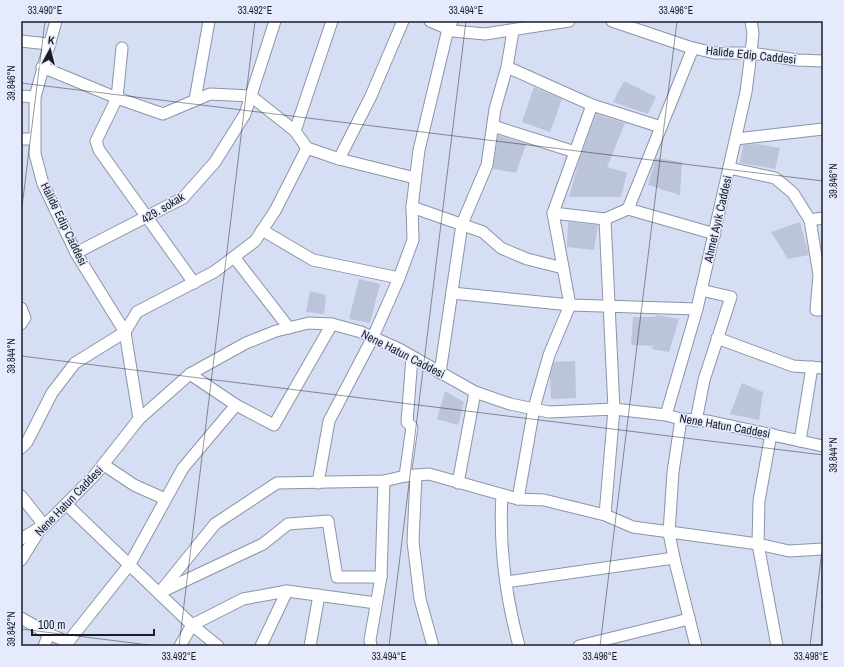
<svg xmlns="http://www.w3.org/2000/svg" width="844" height="667" font-family="'Archivo Narrow',sans-serif">
<rect width="100%" height="100%" fill="#d6def4"/>
<g fill="#bcc4da">
<polygon points="624,81 656,97 648,114 613,102"/>
<polygon points="534,87 562,99 550,132 522,122"/>
<polygon points="596,114 625,123 607,167 627,173 621,197 569,197 578,164"/>
<polygon points="498,135 526,144 516,173 493,169"/>
<polygon points="757,144 780,148 775,169 740,163 743,145"/>
<polygon points="656,158 682,162 680,195 648,185"/>
<polygon points="568,222 598,225 594,250 567,247"/>
<polygon points="800,222 809,255 788,259 771,232"/>
<polygon points="359,279 380,284 370,323 349,319"/>
<polygon points="310,291 326,295 324,314 306,312"/>
<polygon points="656,315 679,319 669,352 652,349 653,346 631,345 633,317 656,317"/>
<polygon points="575,361 576,398 551,399 550,376 554,362"/>
<polygon points="742,383 763,392 759,420 730,414"/>
<polygon points="445,391 464,402 458,425 437,419"/>
</g>
<g fill="none" stroke-linecap="round" stroke-linejoin="round">
<defs>
<g id="minor">
<polyline points="56,21 35,97 35,154 43,184 76,253 125,332 139,419"/>
<polyline points="430,21 453,31 485,34 569,21"/>
<polyline points="612,21 689,47 715,53 751,53 797,60 823,61"/>
<polyline points="21,41 48,44"/>
<polyline points="122,48 117,98 96,141 99,150 194,283"/>
<polyline points="42,67 117,98 163,114 210,94 251,96 295,131 307,148 339,159 415,178"/>
<polyline points="507,67 592,105 661,127"/>
<polyline points="21,96 35,97"/>
<polyline points="195,100 209,21"/>
<polyline points="493,126 575,152"/>
<polyline points="295,131 332,21"/>
<polyline points="21,139 34,139"/>
<polyline points="736,139 823,129"/>
<polyline points="339,159 371,96 403,21"/>
<polyline points="729,168 775,178 793,193 810,220 819,275 816,310 823,310"/>
<polyline points="412,207 483,232 501,248 527,259 563,268"/>
<polyline points="628,209 715,234"/>
<polyline points="553,213 605,219 628,209 693,48"/>
<polyline points="605,219 614,409 605,515"/>
<polyline points="810,220 823,218"/>
<polyline points="262,230 313,260 399,278"/>
<polyline points="76,253 183,198 215,162 245,114 275,21"/>
<polyline points="234,257 289,328"/>
<polyline points="452,293 570,305 697,309"/>
<polyline points="21,308 25,318 21,324"/>
<polyline points="717,338 793,366 823,368"/>
<polyline points="440,373 462,224 487,165 495,109 507,67 513,31"/>
<polyline points="190,374 236,405 274,425 332,324"/>
<polyline points="666,415 697,309 746,92 751,53 753,33 751,21"/>
<polyline points="681,419 673,472 669,533 674,558 696,646"/>
<polyline points="696,421 704,380 731,297 701,290"/>
<polyline points="771,434 759,501 758,544 777,646"/>
<polyline points="800,441 812,367"/>
<polyline points="21,448 27,442 52,393 75,363 125,332 137,312 214,272 255,241 275,211 307,148"/>
<polyline points="104,465 134,485 165,499"/>
<polyline points="416,475 413,542 420,599 433,646"/>
<polyline points="405,476 412,427 407,422 412,357"/>
<polyline points="318,483 329,421 373,337 399,278 413,240 412,207 419,150 448,29 452,21"/>
<polyline points="458,483 475,392"/>
<path d="M 502,495 C 499,545 506,598 519,646"/>
<polyline points="21,496 44,525 21,539"/>
<polyline points="518,499 534,408 549,355 570,305 553,213 592,105"/>
<polyline points="66,504 192,625 218,646"/>
<polyline points="21,560 39,531 94,476 139,419 190,374 246,343 276,331 309,323 332,324 361,332 399,349 475,392 510,404 549,412 614,409 666,415 681,419 708,421 823,446"/>
<polyline points="506,582 674,558"/>
<polyline points="163,591 263,544 288,524 328,521 337,577 381,577"/>
<polyline points="160,592 215,524 277,483 384,481 405,476 429,474 518,499 544,500 605,515 633,527 758,544 789,551 823,549"/>
<polyline points="21,618 49,634 68,642 130,564 183,468 236,405"/>
<polyline points="44,646 49,634"/>
<polyline points="180,646 192,625 243,599 287,591 376,603"/>
<polyline points="261,646 287,591"/>
<polyline points="310,646 319,595"/>
<polyline points="371,646 370,640 381,577 384,481"/>
<polyline points="579,646 689,619"/>
</g>
</defs>
<use href="#minor" stroke="#8c94a8" stroke-width="13"/>
<use href="#minor" stroke="#fff" stroke-width="11"/>
</g>
<path fill="none" stroke="#1a1d24" stroke-width="1" stroke-opacity="0.45" d="M 21,83 L 823,181M 21,215 L 45,21M 21,356 L 823,455M 21,629 L 157,646M 179,646 L 255,21M 389,646 L 466,21M 600,646 L 677,21M 810,646 L 823,543"/>
<g text-anchor="middle" stroke-width="3" stroke-linejoin="round" paint-order="stroke">
<g font-size="12" fill="#1a1d24" stroke="#e5ebfd">
<text transform="translate(751 55) rotate(6)" y="4">Halide Edip Caddesi</text>
<text transform="translate(163 208) rotate(-31)" y="4">429. sokak</text>
<text transform="translate(718 219) rotate(-77)" y="4">Ahmet Ayık Caddesi</text>
<text transform="translate(64 224) rotate(64)" y="4">Halide Edip Caddesi</text>
<text transform="translate(403 354) rotate(27)" y="4">Nene Hatun Caddesi</text>
<text transform="translate(725 426) rotate(10)" y="4">Nene Hatun Caddesi</text>
<text transform="translate(69 501) rotate(-46)" y="4">Nene Hatun Caddesi</text>
</g>
</g>
<rect width="844" height="667" fill="none" stroke="#e5ebfd" stroke-width="44"/>
<g transform="translate(50 50) rotate(7)" stroke="#e5ebfd" stroke-width="3" paint-order="stroke">
<path d="M0-3L7 15L0 10L-7 15Z" fill="#1a1d24"/>
<text y="-6" font-size="11" font-weight="bold" text-anchor="middle" fill="#1a1d24">K</text>
</g>
<path d="M32 629v6h122v-6" fill="none" stroke="#1a1d24" stroke-width="2"/>
<text x="38" y="629" font-size="12" fill="#1a1d24" stroke="#e5ebfd" stroke-width="3" paint-order="stroke">100 m</text>
<rect x="22" y="22" width="800" height="623" fill="none" stroke="#1a1d24" stroke-width="1.5"/>
<g font-size="10" text-anchor="middle" fill="#1a1d24">
<text x="45" y="14">33.490°E</text>
<text x="255" y="14">33.492°E</text>
<text x="466" y="14">33.494°E</text>
<text x="676" y="14">33.496°E</text>
<text transform="translate(11 83) rotate(-90)" y="4">39.846°N</text>
<text transform="translate(833 181) rotate(-90)" y="4">39.846°N</text>
<text transform="translate(11 356) rotate(-90)" y="4">39.844°N</text>
<text transform="translate(833 455) rotate(-90)" y="4">39.844°N</text>
<text transform="translate(11 629) rotate(-90)" y="4">39.842°N</text>
<text x="179" y="660">33.492°E</text>
<text x="389" y="660">33.494°E</text>
<text x="600" y="660">33.496°E</text>
<text x="811" y="660">33.498°E</text>
</g>
</svg>
